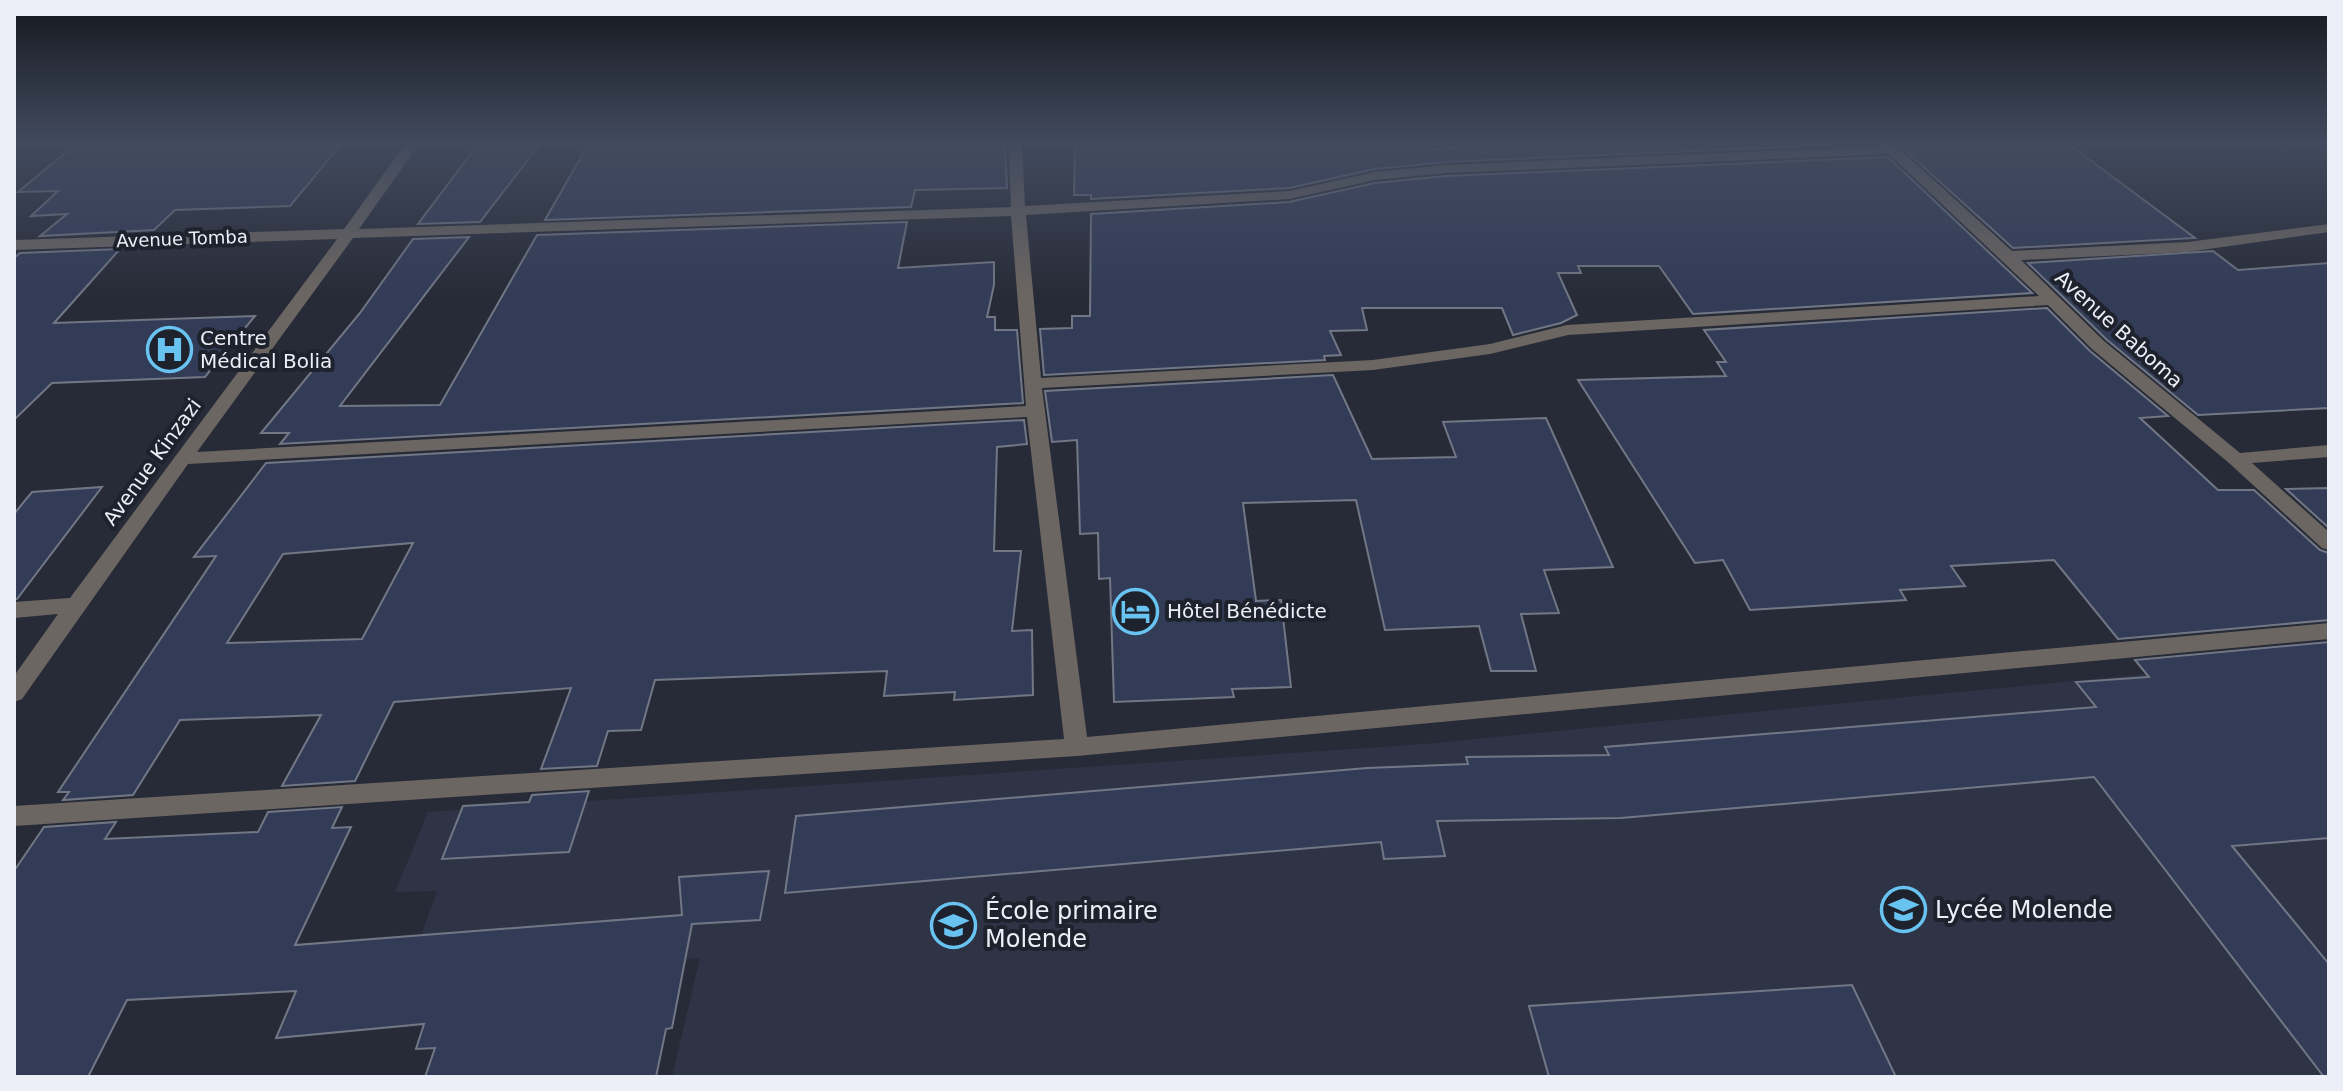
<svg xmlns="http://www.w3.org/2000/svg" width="2343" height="1091" font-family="'DejaVu Sans',sans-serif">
<rect width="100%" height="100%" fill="#272b37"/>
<polygon fill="#2e3446" points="2329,656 2329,1077 672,1077 700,958 405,980 437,891 395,892 428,812 1424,744"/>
<g fill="#333c57" stroke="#727785" stroke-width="2" fill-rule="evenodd">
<polygon points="77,143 342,143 290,206 175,210 154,230 40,236 67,214 31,216 58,191 18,192"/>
<polygon points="479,143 541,143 480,222 418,224"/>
<polygon points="589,143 1005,143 1007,188 915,190 911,207 545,220"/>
<polygon points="1075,143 1430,143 1433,149 1531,143 1875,143 1446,162 1375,169 1289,188 1091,199 1091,195 1074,195"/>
<polygon points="1897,143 2067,143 2195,238 2013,248"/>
<polygon points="1888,157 2032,293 1693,314 1659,266 1578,266 1581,273 1558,273 1577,315 1561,323 1513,335 1502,308 1362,308 1367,330 1330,331 1341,355 1324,356 1325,360 1044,375 1040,329 1072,328 1072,316 1090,316 1091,214 1289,202 1375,183 1446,176"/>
<polygon points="907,222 898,268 994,262 994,285 987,317 995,317 995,330 1017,330 1023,403 280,444 289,433 261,433 360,313 413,239 469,237 340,406 440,405 537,235"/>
<polygon points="120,249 54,323 255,316 205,377 52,383 14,420 14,258 20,253"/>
<polygon points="2213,251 2238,270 2329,263 2329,408 2198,415 2106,339 2028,263"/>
<polygon points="2047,308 2090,351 2168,416 2140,418 2218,490 2254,490 2320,550 2329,553 2329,620 2118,639 2054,560 1951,566 1965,586 1900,590 1906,600 1750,610 1723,560 1695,563 1578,380 1726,376 1717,362 1726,362 1704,330"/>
<polygon points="1333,375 1372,459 1456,457 1443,422 1546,418 1613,567 1544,570 1559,613 1521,614 1536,671 1491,671 1479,626 1385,630 1356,500 1243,503 1256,601 1281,600 1291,687 1232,689 1234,697 1114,702 1110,578 1099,579 1098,533 1080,534 1077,440 1052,442 1045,391"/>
<path d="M 1024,420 L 1027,444 L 997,447 L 994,551 L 1021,551 L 1012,631 L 1032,630 L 1033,695 L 954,700 L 955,692 L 884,696 L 887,671 L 655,680 L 641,730 L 608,731 L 597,766 L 541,769 L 571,688 L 394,702 L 355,781 L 282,786 L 321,715 L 180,720 L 133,795 L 63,800 L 69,792 L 58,792 L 216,556 L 194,557 L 266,463 ZM 413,543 L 362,639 L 227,643 L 283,554 Z"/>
<polygon points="102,487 17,599 14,599 14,514 32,492"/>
<polygon points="2329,488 2329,528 2286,489"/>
<polygon points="2329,642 2329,838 2232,846 2329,964 2329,1077 2324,1077 2094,777 1621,818 1437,821 1445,856 1384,859 1381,842 785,893 796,816 1367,768 1468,764 1466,757 1609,755 1605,747 2096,707 2076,682 2149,677 2135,660"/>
<polygon points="589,791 569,852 442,859 463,806 529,802 532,795"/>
<polygon points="342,807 332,828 351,827 295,945 682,915 679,877 769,871 760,920 692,924 672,1028 666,1029 656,1077 425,1077 435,1048 416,1049 424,1024 276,1038 296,991 127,1000 88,1077 14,1077 14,871 44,827 116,822 105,839 258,832 268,812"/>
<polygon points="1852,985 1896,1077 1549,1077 1529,1006"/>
</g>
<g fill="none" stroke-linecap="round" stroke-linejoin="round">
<path fill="#6c6662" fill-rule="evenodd" d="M 406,143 L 420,143 L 359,229 L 1011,207 L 1008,143 L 1022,143 L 1025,206 L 1289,191 L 1375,172 L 1446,165 L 1881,146 L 1878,143 L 1893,143 L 2012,251 L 2187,242 L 2329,224 L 2329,232 L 2187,252 L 2021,260 L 2104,341 L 2240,453 L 2329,445 L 2329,457 L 2252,463 L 2329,532 L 2329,550 L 2322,548 L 2229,463 L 2092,349 L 2048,305 L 1568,335 L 1490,354 L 1373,370 L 1042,388 L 1087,737 L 2329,623 L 2329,639 L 1077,756 L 14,826 L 14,806 L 1064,739 L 1027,417 L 188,464 L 22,699 L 14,702 L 14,676 L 58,614 L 14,618 L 14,602 L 70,598 L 337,239 L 14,250 L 14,240 L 344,229 ZM 1889,154 L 2039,296 L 1567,325 L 1490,344 L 1373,360 L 1041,378 L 1026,215 L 1289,199 L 1375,180 L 1446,173 ZM 1011,216 L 1026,406 L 197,452 L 353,238 Z"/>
</g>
<linearGradient id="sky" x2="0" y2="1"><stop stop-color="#15181e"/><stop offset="0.48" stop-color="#414a5e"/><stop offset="1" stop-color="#414a5e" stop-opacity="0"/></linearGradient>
<rect width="2343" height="296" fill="url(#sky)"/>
<defs>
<symbol id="hospital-ring" viewBox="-11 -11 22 22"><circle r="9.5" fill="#1e222d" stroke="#69c3f1" stroke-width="1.5"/><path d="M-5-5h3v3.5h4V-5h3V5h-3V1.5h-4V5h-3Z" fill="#69c3f1"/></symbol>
<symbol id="hotel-ring" viewBox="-11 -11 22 22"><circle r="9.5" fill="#1e222d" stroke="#69c3f1" stroke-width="1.5"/><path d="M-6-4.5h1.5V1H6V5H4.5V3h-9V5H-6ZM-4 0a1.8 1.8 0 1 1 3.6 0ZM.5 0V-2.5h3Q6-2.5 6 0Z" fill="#69c3f1"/></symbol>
<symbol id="school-ring" viewBox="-11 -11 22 22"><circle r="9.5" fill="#1e222d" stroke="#69c3f1" stroke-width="1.5"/><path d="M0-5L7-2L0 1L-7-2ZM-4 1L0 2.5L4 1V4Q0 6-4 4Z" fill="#69c3f1"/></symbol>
</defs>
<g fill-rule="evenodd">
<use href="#hospital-ring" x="144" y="324" width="51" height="51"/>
<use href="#hotel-ring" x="1110" y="586" width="51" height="51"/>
<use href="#school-ring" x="1878" y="884" width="51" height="51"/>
<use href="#school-ring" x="928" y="900" width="51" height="51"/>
</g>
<g text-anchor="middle" stroke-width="8" stroke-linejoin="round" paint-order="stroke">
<g font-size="18" fill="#eceff7" stroke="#1e222d">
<text transform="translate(182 239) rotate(-2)" y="6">Avenue Tomba</text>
</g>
<g font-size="20" fill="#eceff7" stroke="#1e222d">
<text transform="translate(2119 329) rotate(42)" y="7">Avenue Baboma</text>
<text transform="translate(152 462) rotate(-54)" y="7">Avenue Kinzazi</text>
</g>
<g font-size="20" fill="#eceff7" stroke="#1e222d" text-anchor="start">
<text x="200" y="345">Centre<tspan x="200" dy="23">Médical Bolia</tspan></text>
<text x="1167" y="618">Hôtel Bénédicte</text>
</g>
<g font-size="24" fill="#eceff7" stroke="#1e222d" text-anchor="start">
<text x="1935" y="918">Lycée Molende</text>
<text x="985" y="919">École primaire<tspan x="985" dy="28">Molende</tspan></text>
</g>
</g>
<rect width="2343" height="1091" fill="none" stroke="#eceff7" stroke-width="32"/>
</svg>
